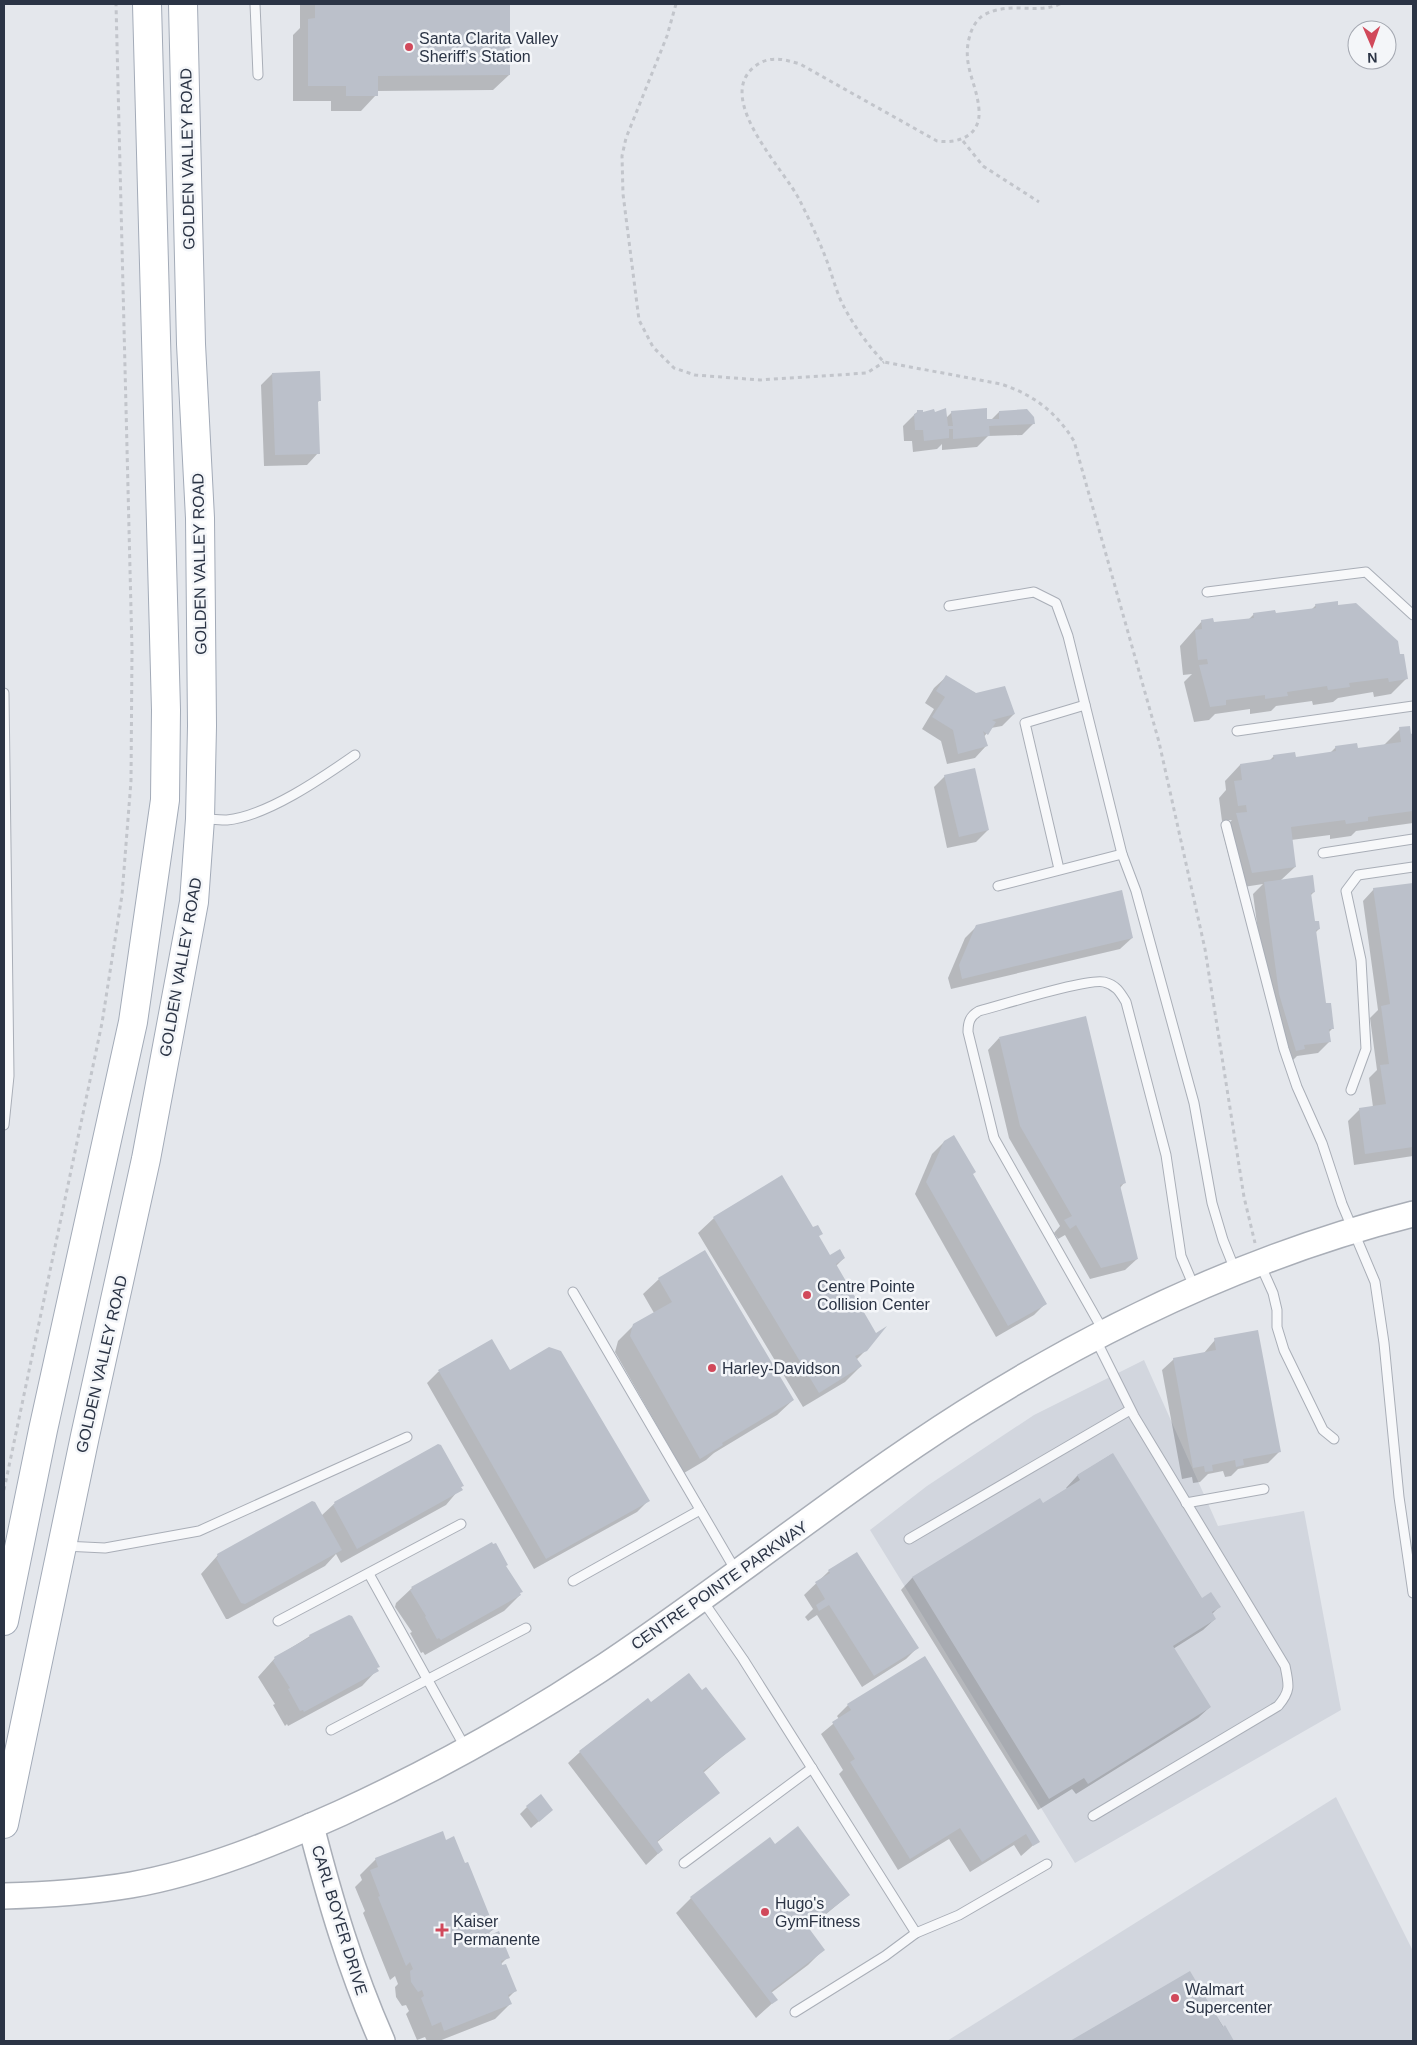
<svg xmlns="http://www.w3.org/2000/svg" width="1417" height="2045" font-family="Arial,sans-serif">
<rect width="100%" height="100%" fill="#e4e7ec"/>
<g fill="#d2d6de">
<polygon points="1144,1360 1218,1526 1304,1511 1341,1710 1075,1863 870,1530 927,1486 1034,1415"/>
<polygon points="1336,1797 1413,1951 1413,2041 947,2041"/>
</g>
<g fill="#0003">
<polygon points="300,4 508,4 509,75 493,90 377,91 376,95 361,111 331,111 331,101 293,101 293,35 300,28"/>
<polygon points="272,374 320,400 316,404 318,453 307,465 264,466 261,385"/>
<polygon points="918,411 946,418 952,412 986,421 991,420 999,412 1034,423 1022,435 988,436 977,447 942,450 942,444 937,449 913,452 912,441 904,441 903,426"/>
<polygon points="1316,605 1337,607 1399,656 1407,678 1391,694 1374,697 1373,692 1338,698 1333,702 1313,705 1312,701 1276,706 1271,711 1250,714 1250,709 1215,714 1209,720 1194,722 1184,682 1192,674 1183,675 1180,646 1202,621 1212,624 1248,620 1254,614 1275,614 1311,610"/>
<polygon points="946,677 1014,714 1002,726 991,728 983,738 986,746 975,758 947,764 941,741 922,729 934,709 925,703 934,688"/>
<polygon points="1400,729 1413,735 1413,823 1356,831 1351,836 1330,839 1330,835 1291,840 1295,867 1281,880 1314,892 1310,896 1314,923 1319,929 1315,933 1325,1004 1333,1028 1329,1032 1330,1041 1318,1053 1297,1056 1292,1061 1283,1059 1268,1006 1253,894 1263,884 1237,888 1222,830 1232,820 1222,821 1219,798 1226,790 1225,781 1240,765 1269,761 1274,756 1295,758 1330,753 1336,747 1357,749 1384,745"/>
<polygon points="945,776 988,830 976,842 947,848 934,787"/>
<polygon points="1413,884 1413,1156 1354,1165 1348,1121 1360,1109 1373,1107 1369,1078 1377,1070 1370,1018 1378,1010 1363,901 1374,889"/>
<polygon points="977,926 1132,938 1120,949 951,989 948,978 965,938"/>
<polygon points="999,1038 1124,1183 1120,1188 1137,1259 1125,1270 1090,1279 1065,1235 1058,1239 1054,1233 1060,1226 1009,1138 988,1050"/>
<polygon points="944,1142 972,1174 1045,1304 1034,1315 996,1337 915,1194 932,1154"/>
<polygon points="714,1218 818,1237 829,1257 844,1258 835,1267 866,1350 856,1360 861,1366 845,1382 803,1407 698,1233"/>
<polygon points="659,1279 793,1400 777,1415 714,1453 706,1460 684,1473 615,1352 618,1341 634,1325 654,1313 643,1294"/>
<polygon points="1215,1340 1279,1452 1268,1463 1238,1469 1231,1476 1225,1477 1223,1471 1208,1474 1200,1482 1193,1483 1192,1477 1182,1479 1162,1370 1174,1359 1204,1353"/>
<polygon points="492,1341 509,1371 648,1501 637,1512 534,1569 427,1383 438,1372"/>
<polygon points="1112,1454 1202,1599 1219,1607 1212,1614 1215,1619 1203,1630 1173,1649 1210,1707 1198,1718 1076,1794 1072,1789 1038,1810 901,1590 912,1578 1039,1500 1043,1504 1067,1489 1066,1488 1077,1476"/>
<polygon points="462,1486 446,1505 341,1563 336,1554 325,1566 228,1619 226,1619 201,1574 218,1555 321,1516 335,1503"/>
<polygon points="505,1566 520,1595 504,1611 425,1655 423,1652 421,1653 410,1633 412,1632 395,1607 396,1603 412,1588"/>
<polygon points="829,1571 917,1648 906,1659 862,1687 817,1615 808,1621 805,1617 813,1609 804,1595"/>
<polygon points="310,1636 377,1670 362,1686 288,1726 287,1724 285,1726 273,1705 275,1704 258,1677 275,1658"/>
<polygon points="702,1692 744,1738 703,1773 718,1793 656,1843 662,1850 646,1865 568,1763 580,1752 651,1704"/>
<polygon points="848,1705 1038,1841 1021,1856 1014,1845 970,1872 949,1839 898,1870 839,1774 843,1770 821,1734 839,1719 837,1716"/>
<polygon points="527,1807 552,1810 531,1828 520,1814"/>
<polygon points="376,1859 493,1929 488,1934 508,1957 498,1967 515,1991 508,1998 510,2004 495,2019 439,2041 427,2041 425,2037 417,2040 406,2014 409,2011 406,2005 402,2006 396,1997 395,1987 398,1984 395,1976 390,1980 363,1913 365,1911 355,1887 362,1880 360,1875"/>
<polygon points="849,1895 808,1929 823,1950 808,1965 771,1993 776,2000 756,2018 676,1913 691,1898"/>
<polygon points="1190,1973 1232,2041 1073,2041"/>
</g>
<g fill="#bbc0ca">
<polygon points="315,4 510,4 510,75 378,76 378,96 346,96 346,86 308,86 308,19 315,18"/>
<polygon points="320,371 321,401 318,401 320,454 275,455 272,373"/>
<polygon points="946,408 948,426 953,426 951,411 987,408 987,419 999,419 999,411 1027,409 1034,417 1035,424 989,426 990,436 953,439 953,429 949,429 949,438 924,441 923,430 915,430 914,414 917,413 917,410 923,410 923,412 934,409 935,412"/>
<polygon points="1338,601 1338,605 1356,603 1398,641 1400,654 1404,654 1408,679 1389,682 1388,678 1349,683 1350,687 1328,690 1327,686 1287,692 1288,696 1265,699 1265,695 1226,700 1226,705 1210,707 1199,665 1208,664 1207,659 1198,660 1195,630 1202,629 1201,620 1213,618 1214,622 1254,618 1253,613 1275,610 1276,613 1316,608 1315,604"/>
<polygon points="946,675 976,693 1005,686 1015,714 992,720 996,722 988,735 983,731 988,746 958,754 953,730 932,717 945,697 936,691"/>
<polygon points="1410,726 1411,734 1413,733 1413,811 1368,817 1368,821 1346,824 1345,820 1291,827 1296,867 1252,873 1236,813 1247,812 1246,805 1238,806 1234,781 1242,780 1240,764 1274,759 1273,755 1295,752 1296,757 1336,751 1335,746 1357,743 1358,748 1401,742 1399,727"/>
<polygon points="975,768 989,830 959,837 944,775"/>
<polygon points="1313,875 1315,892 1311,893 1315,921 1319,921 1320,929 1316,930 1326,1003 1331,1003 1334,1029 1329,1029 1331,1042 1304,1045 1305,1049 1296,1051 1279,994 1264,882"/>
<polygon points="1413,883 1413,1147 1365,1154 1359,1108 1386,1104 1380,1065 1389,1064 1381,1006 1390,1004 1373,888"/>
<polygon points="1122,890 1133,938 962,979 959,965 976,925"/>
<polygon points="1086,1016 1126,1183 1120,1185 1138,1259 1101,1268 1076,1225 1070,1229 1064,1220 1072,1216 1020,1126 999,1037"/>
<polygon points="954,1135 976,1172 973,1174 1047,1304 1008,1326 926,1182 944,1141"/>
<polygon points="782,1175 813,1227 818,1225 823,1234 819,1236 830,1255 840,1249 845,1258 836,1264 876,1333 887,1326 867,1351 855,1356 862,1366 819,1393 713,1217"/>
<polygon points="705,1250 794,1400 722,1443 723,1445 700,1459 630,1336 633,1324 672,1302 658,1278"/>
<polygon points="1258,1330 1281,1452 1243,1459 1244,1465 1236,1467 1235,1460 1212,1465 1213,1471 1205,1472 1204,1466 1193,1468 1173,1358 1216,1350 1214,1338"/>
<polygon points="492,1339 510,1370 549,1347 561,1351 650,1501 546,1559 438,1370"/>
<polygon points="438,1444 441,1445 464,1486 461,1487 463,1490 357,1549 333,1505 335,1504 334,1502"/>
<polygon points="1113,1453 1202,1598 1211,1592 1221,1607 1212,1612 1216,1619 1173,1646 1211,1707 1088,1784 1084,1778 1049,1799 912,1577 1040,1498 1043,1503 1080,1480 1077,1475"/>
<polygon points="312,1501 315,1502 342,1550 245,1604 241,1603 216,1558 218,1557 217,1554"/>
<polygon points="492,1542 493,1544 496,1543 508,1565 506,1566 523,1592 520,1593 521,1595 441,1640 439,1638 437,1639 425,1617 426,1616 410,1590 413,1589 411,1587"/>
<polygon points="857,1552 919,1648 874,1676 829,1605 819,1611 816,1605 825,1599 815,1582 830,1573 828,1570"/>
<polygon points="349,1615 352,1616 380,1667 377,1668 379,1671 304,1712 303,1710 300,1711 288,1689 290,1688 273,1661 275,1659 274,1657 310,1637 309,1635"/>
<polygon points="925,1656 1040,1842 1033,1846 1026,1834 982,1862 960,1828 910,1859 850,1762 855,1759 832,1722 851,1710 847,1704"/>
<polygon points="689,1673 702,1690 706,1687 746,1739 703,1771 720,1793 657,1841 663,1850 658,1854 579,1751 648,1698 651,1702"/>
<polygon points="541,1794 553,1810 539,1822 526,1806"/>
<polygon points="798,1826 850,1895 808,1927 825,1950 771,1991 778,2000 772,2004 690,1897 770,1837 775,1844"/>
<polygon points="443,1831 446,1840 454,1836 465,1863 468,1862 495,1929 489,1932 490,1935 499,1931 510,1958 501,1961 502,1965 506,1964 517,1991 508,1995 512,2004 444,2031 441,2022 432,2026 421,1998 424,1996 422,1990 418,1992 411,1982 410,1971 413,1969 410,1962 406,1966 378,1897 380,1896 370,1870 378,1867 375,1858"/>
<polygon points="1190,1971 1223,2027 1225,2025 1234,2041 1070,2041"/>
</g>
<g fill="none" stroke-linecap="round" stroke-linejoin="round">
<defs>
<g id="lane">
<polyline points="255,4 258,75"/>
<polyline points="1207,592 1366,572 1413,615"/>
<polyline points="949,606 1034,592 1056,603 1068,636 1122,854 1136,891 1194,1103 1212,1203 1223,1240 1235,1270"/>
<polyline points="4,693 9,1076 4,1125"/>
<polyline points="1237,731 1413,706"/>
<path d="M 204,819 C 211,819 220,820 227,820 C 267,816 322,778 355,755"/>
<polyline points="1226,825 1284,1049 1297,1087 1322,1143 1342,1204 1375,1282 1384,1343 1399,1497 1413,1593"/>
<polyline points="1323,853 1413,839"/>
<polyline points="1059,869 1025,723 1085,705"/>
<polyline points="998,886 1122,854"/>
<polyline points="1351,1090 1366,1049 1361,960 1346,891 1358,875 1413,867"/>
<polyline points="1260,1264 1273,1293 1277,1310 1277,1327 1284,1350 1323,1430 1334,1439"/>
<polyline points="573,1292 736,1571"/>
<path d="M 1104,1332 L 994,1138 L 968,1032 C 968,1022 970,1016 979,1011 C 1002,1005 1087,978 1104,982 C 1116,985 1120,992 1126,1002 L 1166,1155 L 1181,1256 L 1195,1289"/>
<polyline points="1186,1503 1264,1489"/>
<polyline points="909,1539 1130,1410"/>
<polyline points="64,1546 105,1548 199,1531 407,1437"/>
<polyline points="369,1574 466,1749"/>
<polyline points="573,1581 700,1510"/>
<polyline points="703,1601 743,1659 916,1933"/>
<polyline points="278,1621 461,1524"/>
<polyline points="331,1730 526,1628"/>
<path d="M 1093,1816 L 1278,1706 C 1291,1691 1289,1685 1285,1666 L 1134,1416 L 1096,1340"/>
<polyline points="684,1863 812,1768"/>
<polyline points="795,2012 885,1956 916,1933 959,1915 1047,1864"/>
</g>
<g id="secondary">
<path d="M 311,1826 C 330,1900 351,1971 382,2041"/>
<path d="M 4,1896 C 46,1895 89,1892 131,1885 C 204,1872 274,1843 341,1813 C 430,1772 517,1724 599,1670 C 723,1588 838,1493 964,1413 C 1102,1326 1254,1254 1413,1214"/>
</g>
<g id="primary">
<polyline points="4,1621 43,1430 133,1022 165,800 166,710 147,4"/>
<polyline points="4,1824 85,1436 146,1159 194,902 200,819 202,726 200,518 191,344 183,4"/>
</g>
</defs>
<use href="#lane" stroke="#a9aeb7" stroke-width="11"/>
<use href="#secondary" stroke="#a9aeb7" stroke-width="28"/>
<use href="#primary" stroke="#a3abb8" stroke-width="30"/>
<g stroke="#c2c5cb" stroke-width="3" stroke-dasharray="4 4" stroke-linecap="butt">
<polyline points="676,4 667,36 626,138 622,156 623,194 639,320 653,347 674,368 695,375 760,380 867,373 884,362"/>
<path d="M 1060,4 C 1035,15 1009,0 982,16 C 976,21 972,28 970,35 C 961,65 977,82 979,110 C 981,136 958,144 937,141 L 800,64 C 783,59 769,55 754,67 C 714,100 786,171 800,201 C 810,221 820,242 828,264 C 833,278 837,294 844,307 C 854,326 869,347 884,362 L 1001,384 C 1034,395 1056,412 1074,441 L 1159,742 L 1205,949 L 1244,1197 L 1255,1243"/>
<polyline points="963,141 983,166 1039,202"/>
<polyline points="4,1490 102,1023 122,895 131,781 132,650 116,4"/>
</g>
<use href="#lane" stroke="#f7f8fa" stroke-width="9"/>
<use href="#secondary" stroke="#fff" stroke-width="25"/>
<use href="#primary" stroke="#fff" stroke-width="28"/>
</g>
<g fill="#d1495b" stroke="#f4f6f9" stroke-width="2">
<circle cx="409" cy="47" r="5"/>
<circle cx="807" cy="1295" r="5"/>
<circle cx="712" cy="1368" r="5"/>
<circle cx="765" cy="1912" r="5"/>
<path d="M439.5 1922.5h5v5h5v5h-5v5h-5v-5h-5v-5h5z"/>
<circle cx="1175" cy="1998" r="5"/>
</g>
<g text-anchor="middle" stroke-width="5" stroke-linejoin="round" paint-order="stroke">
<g font-size="16" fill="#2b3445" stroke="#f4f6f9" text-anchor="start">
<text x="419" y="44">Santa Clarita Valley<tspan x="419" dy="18">Sheriff’s Station</tspan></text>
<text x="817" y="1292">Centre Pointe<tspan x="817" dy="18">Collision Center</tspan></text>
<text x="722" y="1374">Harley-Davidson</text>
<text x="775" y="1909">Hugo's<tspan x="775" dy="18">GymFitness</tspan></text>
<text x="453" y="1927">Kaiser<tspan x="453" dy="18">Permanente</tspan></text>
<text x="1185" y="1995">Walmart<tspan x="1185" dy="18">Supercenter</tspan></text>
</g>
<g font-size="16" fill="#2b3445" stroke="#f4f6f9">
<text transform="translate(187 159) rotate(-91)" y="6">GOLDEN VALLEY ROAD</text>
<text transform="translate(199 564) rotate(-91)" y="6">GOLDEN VALLEY ROAD</text>
<text transform="translate(180 967) rotate(-80)" y="6">GOLDEN VALLEY ROAD</text>
<text transform="translate(101 1364) rotate(-77)" y="6">GOLDEN VALLEY ROAD</text>
<text transform="translate(719 1585) rotate(-35)" y="6">CENTRE POINTE PARKWAY</text>
<text transform="translate(340 1920) rotate(73)" y="6">CARL BOYER DRIVE</text>
</g>
</g>
<rect width="1417" height="2045" fill="none" stroke="#2b3445" stroke-width="10"/>
<g transform="translate(1372 45) rotate(178)"><circle r="24" fill="#f4f6f9" stroke="#a4a8b1"/>
<path d="M0-4L9 19L0 12L-9 19Z" fill="#d1495b"/>
<text y="-8" font-size="14" font-weight="bold" text-anchor="middle" fill="#2b3445">N</text>
</g>
</svg>
